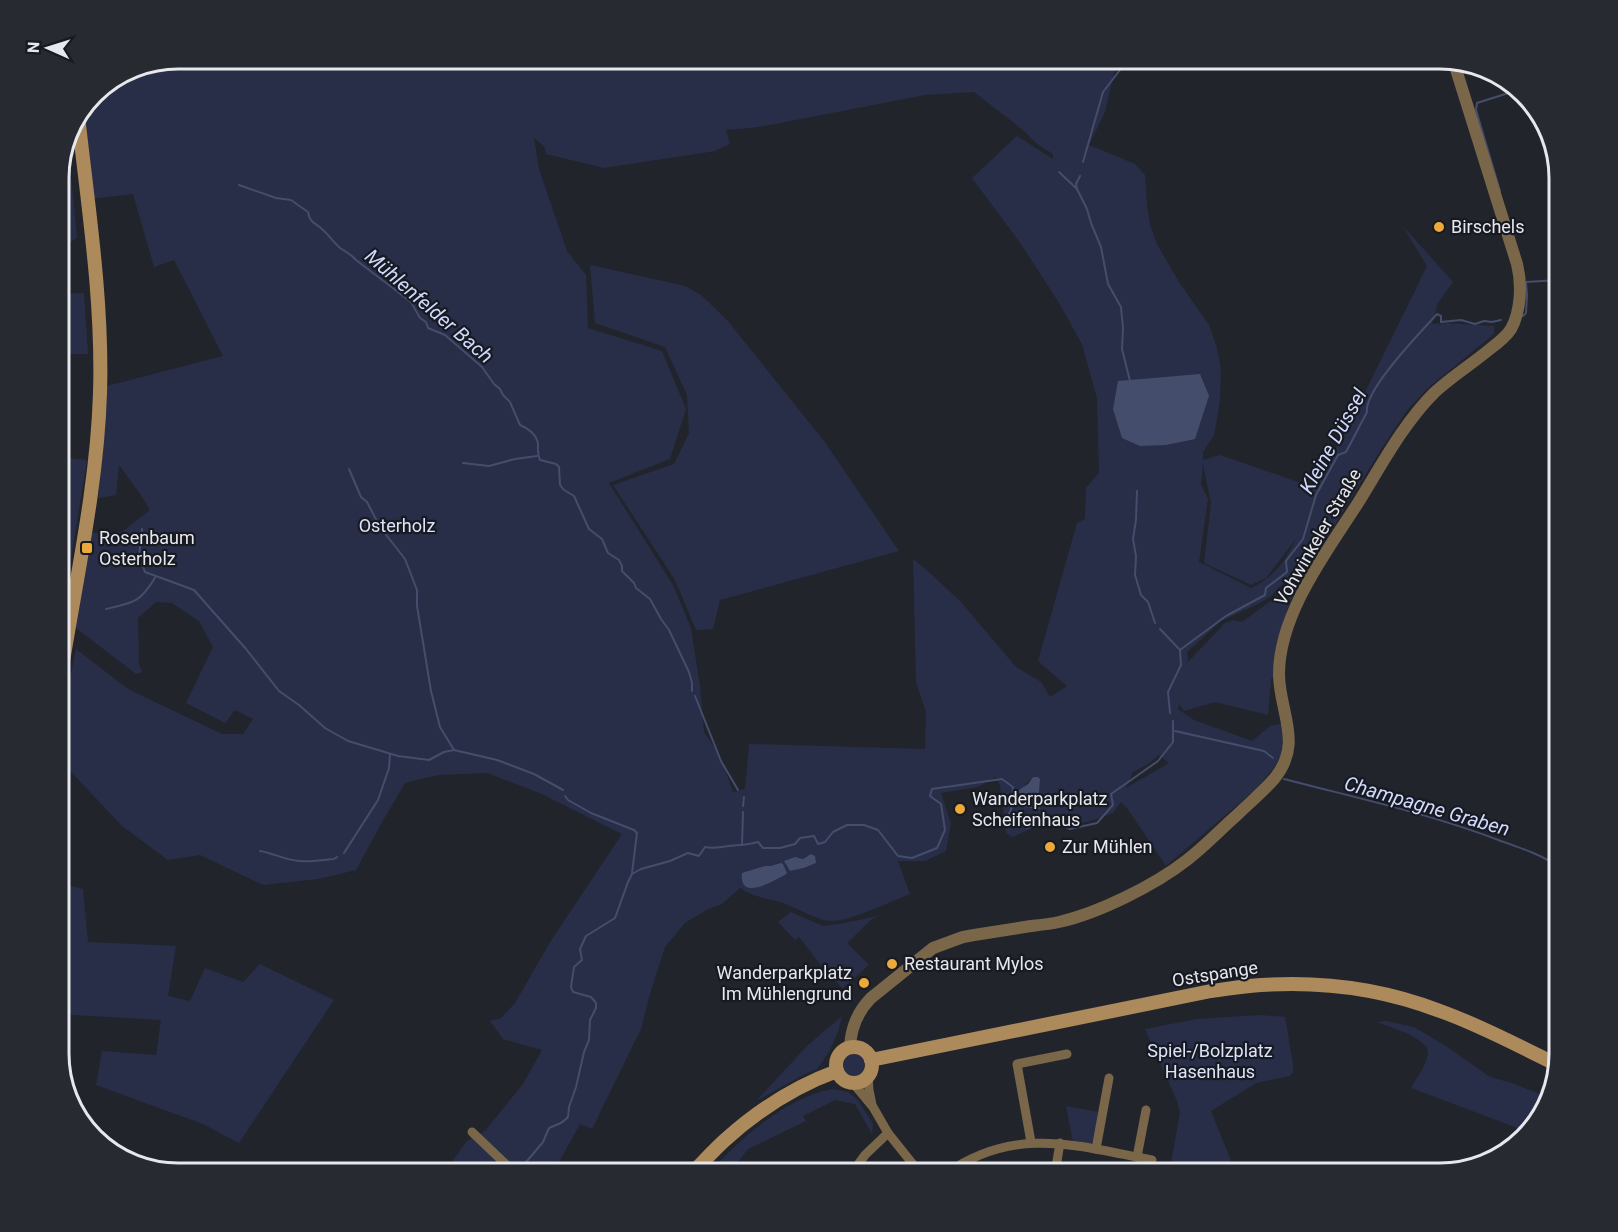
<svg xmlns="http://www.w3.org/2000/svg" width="1618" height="1232" font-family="Roboto,sans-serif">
<rect width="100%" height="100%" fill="#22242c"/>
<g fill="#282e47" fill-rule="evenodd">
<path d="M 178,59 L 1122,59 L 1114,73 L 1105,112 L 1089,145 L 1135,164 L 1145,175 L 1147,205 L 1150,225 L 1157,244 L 1179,282 L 1209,325 L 1217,348 L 1221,369 L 1220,401 L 1214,435 L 1203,452 L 1203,460 L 1220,455 L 1313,487 L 1348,427 L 1427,266 L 1402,225 L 1453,282 L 1438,303 L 1432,324 L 1447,323 L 1494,326 L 1494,334 L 1429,387 L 1408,409 L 1380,451 L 1308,568 L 1289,604 L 1276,645 L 1274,677 L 1271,679 L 1268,715 L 1215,702 L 1184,711 L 1179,704 L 1178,709 L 1194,720 L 1252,741 L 1270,726 L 1284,723 L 1281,755 L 1274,768 L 1256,789 L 1166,866 L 1127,808 L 1121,802 L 1113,813 L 1087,822 L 1070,825 L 1054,818 L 1013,837 L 1006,833 L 1000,786 L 996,777 L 978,787 L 941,793 L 951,824 L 946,851 L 925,861 L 898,861 L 910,894 C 890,902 851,921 831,921 C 817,920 797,908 783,903 C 769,899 753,897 740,888 L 722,904 L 708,909 L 685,923 L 665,947 L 649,997 L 641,1029 L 592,1129 L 580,1124 L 553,1173 L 444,1173 L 467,1141 L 485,1131 L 523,1084 L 542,1050 L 503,1039 L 490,1021 L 501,1018 L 515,1003 L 552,939 L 622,834 L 544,795 L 488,773 L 438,775 L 405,783 L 381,824 L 356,870 L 318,879 L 263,885 L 200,855 L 168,860 L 122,826 L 59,759 L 59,732 L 76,649 L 128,689 L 222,734 L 243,734 L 253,719 L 235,710 L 225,723 L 186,703 L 213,647 L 199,621 L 172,603 L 156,602 L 138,618 L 139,664 L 142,672 L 136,674 L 76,628 L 73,627 L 91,533 L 122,532 L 150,510 L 141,495 L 119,465 L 116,495 L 98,498 L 107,386 L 223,356 L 174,260 L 154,267 L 133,194 L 90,199 L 84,109 L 99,88 L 133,68 ZM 974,92 L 1023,130 L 1037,144 L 1053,154 L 1053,159 L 1017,136 L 972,178 L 1021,244 L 1059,303 L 1082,344 L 1097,398 L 1099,473 L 1086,488 L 1085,519 L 1077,523 L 1038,661 L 1067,686 L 1050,697 L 1041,682 L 1016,667 L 961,602 L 931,574 L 913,559 L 916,682 L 926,712 L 925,749 L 749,744 L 745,789 L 733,792 L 719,754 L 704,732 L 700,686 L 691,628 L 673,585 L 609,483 L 670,459 L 686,409 L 662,351 L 588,328 L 586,275 L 567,251 L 539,169 L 534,138 L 544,146 L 546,154 L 604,168 L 715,151 L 730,144 L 726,130 L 759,127 L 925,95 ZM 1203,464 L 1211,503 L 1204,563 L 1251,585 L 1266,578 L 1296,539 C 1285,562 1274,577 1251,588 L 1199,562 L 1208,499 L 1201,485 ZM 1307,549 L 1287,584 L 1276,597 L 1242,622 L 1234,620 L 1225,623 L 1188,662 L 1187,652 L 1221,621 L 1258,604 L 1271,596 L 1288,578 ZM 1159,755 L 1169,763 L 1126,788 L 1133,772 L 1148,764 ZM 1033,777 L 1040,779 L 1039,794 L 1040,809 L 1023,807 L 1024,786 ZM 808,855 L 816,863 L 804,868 L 790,871 L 799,857 L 803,859 Z"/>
<polygon points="63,156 69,156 77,237 59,252 59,170"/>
<polygon points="590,265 685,286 701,295 727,320 824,441 899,551 720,600 713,629 696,630 675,580 613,485 674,464 689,433 687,395 665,347 595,323"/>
<polygon points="84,293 88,354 59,354 59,294"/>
<polygon points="59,457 87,460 68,577 59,580"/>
<polygon points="59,883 83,889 88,942 176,946 168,996 190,1001 205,968 243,982 260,964 334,1000 239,1143 203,1124 96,1085 102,1051 156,1055 161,1020 59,1014"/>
<polygon points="791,912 823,926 844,923 878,916 872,919 847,943 869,965 844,987 858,1003 828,974 799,937 795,940 778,922"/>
<polygon points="1261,1015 1285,1017 1293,1064 1293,1072 1290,1076 1256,1083 1211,1111 1236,1173 1200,1173 1198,1167 1171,1163 1180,1112 1177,1101 1145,1029 1197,1019"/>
<polygon points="842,1016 838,1032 829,1052 817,1069 803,1075 756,1101 808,1045"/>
<path d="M 1386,1021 L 1414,1027 L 1446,1046 L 1490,1077 L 1512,1083 L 1545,1096 L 1535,1127 L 1528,1132 L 1411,1088 C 1416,1078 1427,1065 1428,1053 C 1429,1038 1389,1027 1377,1022 Z"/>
<circle cx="854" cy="1065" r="11"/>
<path d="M 832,1089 L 848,1092 L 858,1100 L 873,1124 L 872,1134 L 855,1104 L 835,1100 L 803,1116 L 806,1121 L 748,1149 L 731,1171 L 732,1173 L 715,1173 L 711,1170 C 744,1136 784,1099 832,1089 Z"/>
<polygon points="1066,1106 1099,1112 1094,1139 1091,1144 1073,1142"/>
</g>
<g fill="#454d6c">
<polygon points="1200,374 1209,396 1195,439 1166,445 1140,446 1122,438 1113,409 1118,381"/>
<polygon points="1033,777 1038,777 1040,779 1039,794 1040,809 1023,807 1021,805 1019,790 1028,784"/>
<polygon points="811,854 815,856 816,863 804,868 790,871 784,861 795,857 803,859"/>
<path d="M 781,863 L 783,864 L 787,873 L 785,875 C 773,881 739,902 742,873 L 765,866 L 771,866 Z"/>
</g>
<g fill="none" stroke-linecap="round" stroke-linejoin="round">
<g stroke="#454d6c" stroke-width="2">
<polyline points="1083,162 1103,92 1123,66 1124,59"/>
<polyline points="1059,172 1077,189"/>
<polyline points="1080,176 1076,184 1077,189 1087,209 1091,223 1101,247 1108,284 1121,307 1123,328 1122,349 1130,381"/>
<path d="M 239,185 L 276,198 L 291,200 L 308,212 C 310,224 315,222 323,230 C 329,235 333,242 340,248 C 346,252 351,254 356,260 L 411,302 L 420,318 L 426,322 L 428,328 L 445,335 L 482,367 L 494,384 L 500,389 L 503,395 L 510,402 L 520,425 C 528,428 537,435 538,444 C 538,451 537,453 540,460 L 556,464 L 559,467 L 560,485 L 564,490 L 574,496 L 589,529 L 602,539 L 608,553 L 619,560 L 622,566 L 622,571 L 634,583 L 636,588 L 650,599 L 661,619 L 669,630 L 689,672 L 692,683 L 692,691"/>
<polyline points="1500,191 1476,110 1477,103 1518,90"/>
<polyline points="1523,316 1526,313 1527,295 1526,282 1559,280"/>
<polyline points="463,463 489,466 515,459 537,456"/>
<polyline points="349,469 361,497 367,502 380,527 405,559 417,590 417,606 431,691 440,727 454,750"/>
<polyline points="1137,491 1136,520 1133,539 1136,556 1135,575 1141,595 1148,602 1155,623"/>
<polyline points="142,529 139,556 145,572 194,590 246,649 279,691 299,705 325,728 348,741 398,756 429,760 444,752 454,750 497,760 534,774 563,790"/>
<path d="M 106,609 C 134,603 141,602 156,576"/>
<polyline points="1160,629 1180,650"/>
<polyline points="695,696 721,761 738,790"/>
<path d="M 1170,713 L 1168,692 L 1181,665 L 1180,650 L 1226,616 L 1265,595 L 1266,588 L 1287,572 L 1286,561 L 1303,539 L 1316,495 L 1338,455 L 1346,452 L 1367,412 C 1364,390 1421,332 1437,314 L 1441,316 L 1441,322 L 1461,320 L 1475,324 L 1484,321 L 1492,322 L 1501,320"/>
<polyline points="1175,731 1264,751 1273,758"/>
<path d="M 1284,779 C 1357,798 1431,814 1501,841 C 1521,848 1542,855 1559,867"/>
<polyline points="565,796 568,800 591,813 634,830 637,833 632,873"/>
<polyline points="743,806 744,797"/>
<polyline points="742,845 743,812"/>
<path d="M 260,851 C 273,853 285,860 299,861 C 310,862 322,860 334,859 L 337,857"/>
<polyline points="344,853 378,800 389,768 390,754"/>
<path d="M 517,1173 L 543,1142 L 549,1128 C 557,1124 561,1125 568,1117 L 569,1107 L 576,1087 L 584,1052 L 589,1040 L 590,1020 L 596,1008 L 596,1003 L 591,997 L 573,992 L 571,987 L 574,967 L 582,960 L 580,949 L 586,936 L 615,918 L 628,882 L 632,874 L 641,869 L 670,861 L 688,853 L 699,856 L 705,847 C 715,849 719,847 729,846 C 741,845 746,845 758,842 L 763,848 L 780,848 L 795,844 L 800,838 L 814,836 L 818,844 L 825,842 L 833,832 L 847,825 L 864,825 L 878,830 L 898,856 L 912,858 L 937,848 L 945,830 L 941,804 L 930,796 L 932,789 L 1002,779 L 1013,787 L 1011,810 L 1005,821 L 1013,823 L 1018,817 L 1024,821 L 1027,828 L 1039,824 L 1047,819 L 1070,829 L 1097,823 L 1113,805 L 1111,794 L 1158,761 L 1173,742 L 1173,721"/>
</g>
<g stroke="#7a6649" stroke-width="9">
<polyline points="868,1076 869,1090 872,1105"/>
<polyline points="853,1083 873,1107 888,1133 920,1173"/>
<polyline points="472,1132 515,1173"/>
<polyline points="1031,1142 1017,1064 1067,1054"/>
<polyline points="1096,1149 1109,1078"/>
<polyline points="1137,1157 1146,1110"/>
<polyline points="852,1173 865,1155 888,1133"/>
<path d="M 947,1173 C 1016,1125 1077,1146 1152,1160"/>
<polyline points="1055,1173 1060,1143"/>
<polyline points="1396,1173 1397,1170"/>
</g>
<path stroke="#7a6649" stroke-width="12" d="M 850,1047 C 851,1028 857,1012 871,998 L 933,948 L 963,937 L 974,935 C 993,932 1012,929 1031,926 C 1040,925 1050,924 1059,922 C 1099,913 1155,885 1187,860 C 1205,846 1220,830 1237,815 C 1249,803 1263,792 1274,779 C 1304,743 1279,712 1279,674 C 1279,614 1327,551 1358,503 C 1381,466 1403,424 1434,393 C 1451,377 1472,364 1490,349 C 1498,343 1506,337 1511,329 C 1521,311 1522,284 1517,264 L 1454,63"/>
<g stroke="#ac8a5b" stroke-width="14">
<path d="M 59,686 C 74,588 97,491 100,393 C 103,302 88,206 78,116"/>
<circle cx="854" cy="1065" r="18"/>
<path d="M 871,1060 L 1211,991 C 1228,989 1244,986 1261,985 C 1322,981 1383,989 1440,1011 C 1480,1025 1518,1046 1556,1064"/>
<path d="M 692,1173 C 703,1162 714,1150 725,1140 C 757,1111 796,1086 837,1071"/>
</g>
</g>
<g fill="#eca93a" stroke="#181a22" stroke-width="2">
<circle cx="1439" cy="227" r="6"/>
<rect x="81" y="542" width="12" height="12" rx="3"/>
<circle cx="960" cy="809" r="6"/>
<circle cx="1050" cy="847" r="6"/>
<circle cx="892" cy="964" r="6"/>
<circle cx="864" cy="983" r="6"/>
</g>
<g text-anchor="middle" stroke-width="4.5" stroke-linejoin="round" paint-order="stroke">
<g font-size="18" fill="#e6e8ed" stroke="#181a22" text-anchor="start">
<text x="1451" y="233">Birschels</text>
<text x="99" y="544">Rosenbaum<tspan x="99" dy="21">Osterholz</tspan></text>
<text x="972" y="805">Wanderparkplatz<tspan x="972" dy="21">Scheifenhaus</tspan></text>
<text x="1062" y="853">Zur Mühlen</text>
<text x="904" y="970">Restaurant Mylos</text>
<text x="852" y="979" text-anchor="end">Wanderparkplatz<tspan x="852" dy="21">Im Mühlengrund</tspan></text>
</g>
<g font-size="18" fill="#dce3fa" stroke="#181a22">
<text x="397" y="532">Osterholz</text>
<text x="1210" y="1057">Spiel-/Bolzplatz<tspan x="1210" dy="21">Hasenhaus</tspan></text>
</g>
<g font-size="18" fill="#e6e8ed" stroke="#181a22">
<text transform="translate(1318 537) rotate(-60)" y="6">Vohwinkeler Straße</text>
<text transform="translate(1215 974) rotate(-9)" y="6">Ostspange</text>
</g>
<g font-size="20" font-style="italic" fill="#d1dafd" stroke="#181a22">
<text transform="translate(429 306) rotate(41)" y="7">Mühlenfelder Bach</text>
<text transform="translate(1333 441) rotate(-61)" y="7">Kleine Düssel</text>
<text transform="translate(1427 806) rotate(16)" y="7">Champagne Graben</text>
</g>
</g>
<path d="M0 0H1618V1232H0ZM178 69H1440A109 109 0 0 1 1549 178V1054A109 109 0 0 1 1440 1163H178A109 109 0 0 1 69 1054V178A109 109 0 0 1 178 69Z" fill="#282a32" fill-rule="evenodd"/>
<path fill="none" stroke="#e6e8ed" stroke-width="3" d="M178 69H1440A109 109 0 0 1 1549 178V1054A109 109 0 0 1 1440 1163H178A109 109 0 0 1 69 1054V178A109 109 0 0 1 178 69Z"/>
<g transform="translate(48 48) rotate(273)" stroke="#181a22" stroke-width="4.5" paint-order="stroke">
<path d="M0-4.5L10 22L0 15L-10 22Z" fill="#e6e8ed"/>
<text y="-9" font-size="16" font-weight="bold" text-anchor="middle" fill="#e6e8ed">N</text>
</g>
</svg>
